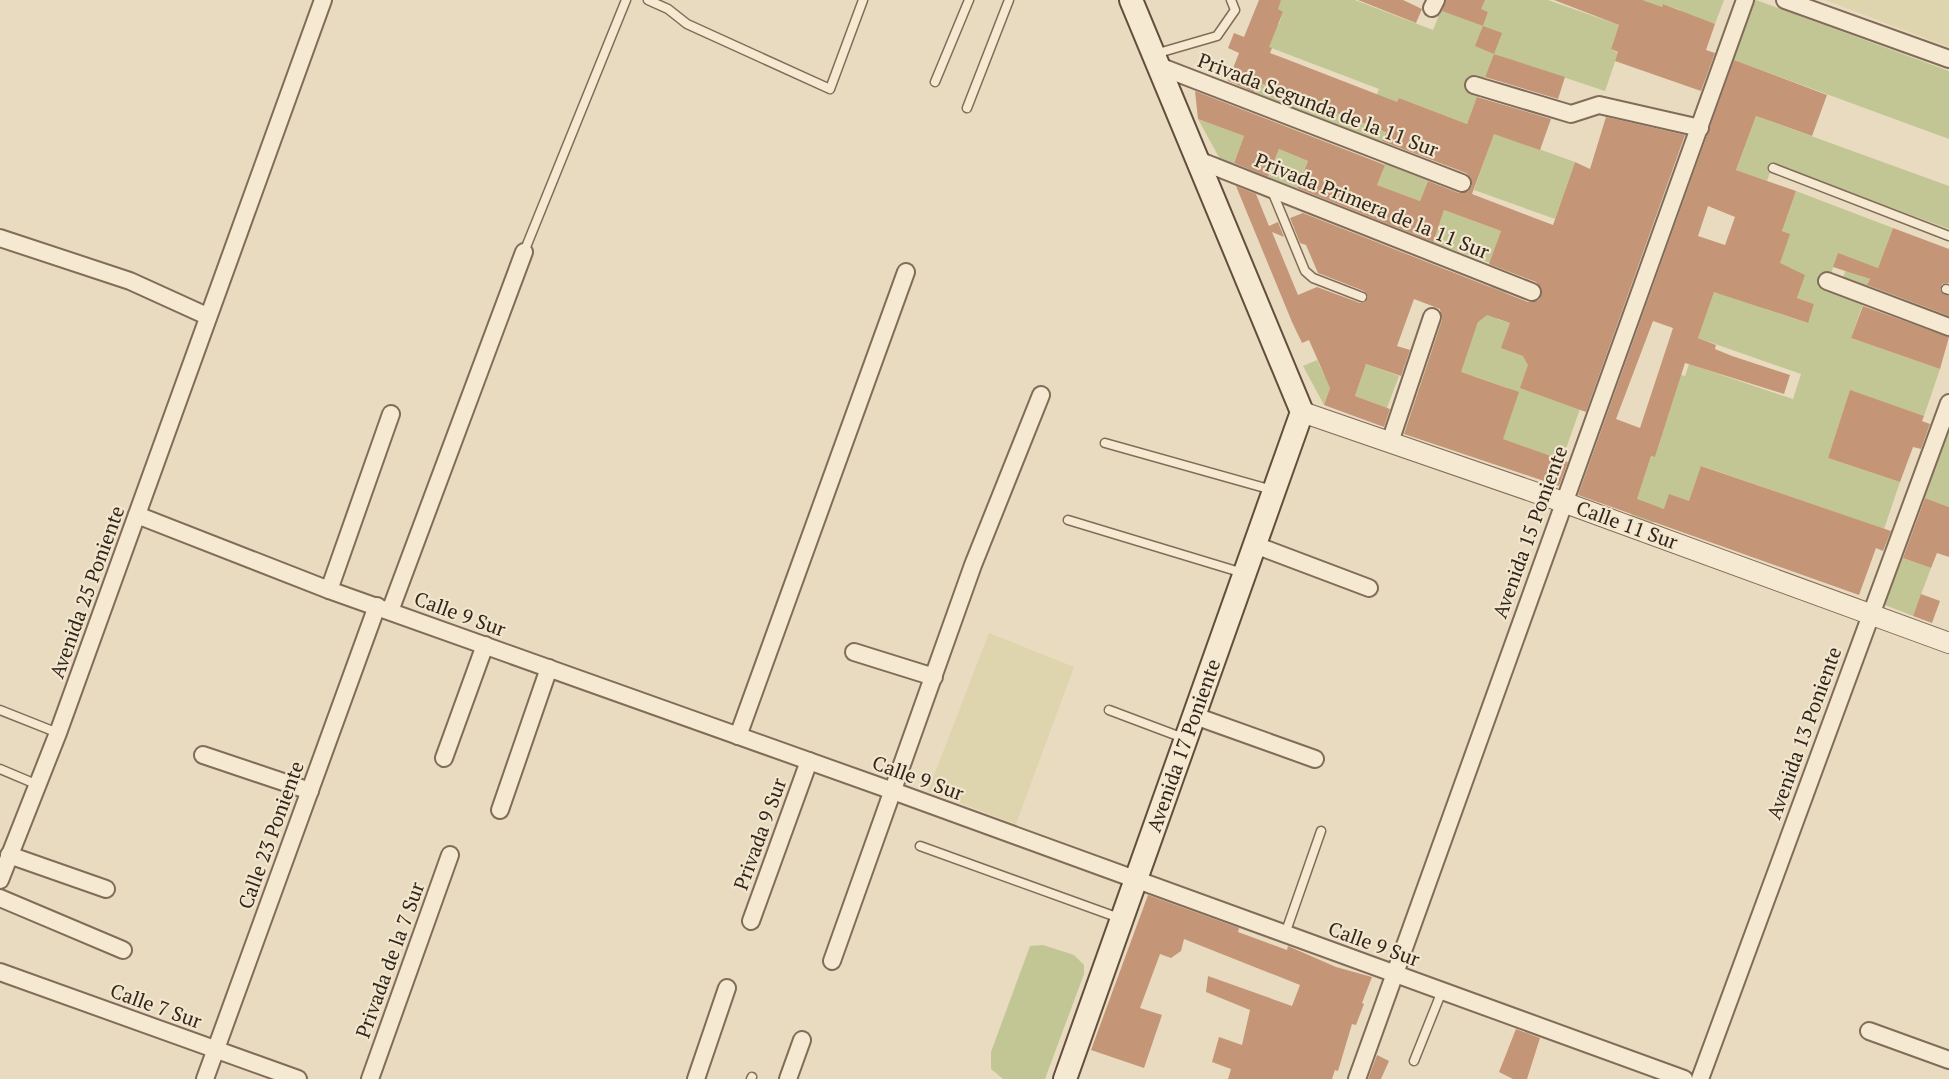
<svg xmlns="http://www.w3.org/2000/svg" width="1949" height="1079" font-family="'PT Serif',serif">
<rect width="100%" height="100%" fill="#e9dbbf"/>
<g fill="#ded4ae">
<polygon points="1825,0 1949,0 1949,47"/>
<polygon points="989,633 1074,667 1016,824 928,791"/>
</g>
<g fill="#c2c695" fill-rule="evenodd">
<polygon points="1281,0 1355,0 1433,30 1441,10 1483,26 1488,12 1456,0 1548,0 1619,25 1611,49 1618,53 1605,91 1494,54 1467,124 1399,98 1395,107 1375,99 1379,89 1245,38 1279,24 1283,12 1274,8"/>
<polygon points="1642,0 1724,0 1715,24 1679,14 1680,10 1663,4 1651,37"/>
<polygon points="1749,0 1756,0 1949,71 1949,139 1728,58"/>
<polygon points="1258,82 1268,86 1270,84 1381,131 1388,125 1381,143 1254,93"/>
<polygon points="1756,116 1949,186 1949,229 1773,164 1767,181 1736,170"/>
<polygon points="1198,119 1244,136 1233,165 1221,161"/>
<polygon points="1494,133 1575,162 1555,219 1474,190"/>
<polygon points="1279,149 1308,161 1296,189 1268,178"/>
<polygon points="1386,161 1429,178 1420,201 1377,185"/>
<path d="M 1796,191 L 1893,228 L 1878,268 L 1864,263 L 1860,276 L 1870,279 L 1866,289 L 1842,280 L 1850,258 L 1838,254 L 1826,288 L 1864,301 L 1851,338 L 1940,369 L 1924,416 L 1850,391 L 1828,458 L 1900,482 L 1884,529 L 1702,466 L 1689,501 L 1664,509 L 1659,507 L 1653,524 L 1631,516 L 1651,456 L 1655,457 L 1681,375 L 1685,376 L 1689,364 L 1793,399 L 1801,374 L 1698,338 L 1714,291 L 1790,234 L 1782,231 ZM 1780,264 L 1804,275 L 1797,298 L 1814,304 L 1807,323 L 1765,309 Z"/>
<polygon points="1444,210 1501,231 1490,263 1432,242"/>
<polygon points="1492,282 1508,288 1497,319 1510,323 1530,358 1580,409 1562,460 1502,439 1508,388 1473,376 1463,405 1451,400"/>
<polygon points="1317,360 1325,377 1335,373 1324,405 1303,366"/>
<polygon points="1366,364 1399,376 1387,408 1355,396"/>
<polygon points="1949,418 1949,507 1920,496"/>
<polygon points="1897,556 1931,568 1913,616 1880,603"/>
<polygon points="1043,945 1074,955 1084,965 1084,974 1045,1079 1003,1079 991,1069 991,1052 1030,946"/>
</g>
<g fill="#c59578" fill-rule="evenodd">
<polygon points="1259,0 1281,0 1278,9 1283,12 1269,47 1272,48 1270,53 1286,59 1397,102 1399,98 1467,124 1477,97 1551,119 1540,150 1494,134 1472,194 1553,225 1575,162 1590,169 1606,117 1685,135 1586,412 1520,388 1528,365 1523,356 1501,348 1510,323 1487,315 1478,322 1461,372 1519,392 1503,439 1568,462 1559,486 1404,434 1442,320 1440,309 1414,299 1397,346 1410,350 1401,376 1366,364 1355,396 1390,409 1384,427 1324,405 1330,388 1309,340 1302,343 1292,322 1236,186 1256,194 1269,226 1278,222 1284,237 1272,232 1298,295 1317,287 1360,303 1365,302 1368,297 1364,291 1318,273 1306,245 1300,243 1290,218 1303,213 1528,302 1539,300 1542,290 1536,282 1489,264 1501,231 1444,210 1433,242 1297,188 1308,161 1279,149 1268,177 1234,163 1244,136 1198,119 1195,91 1385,165 1377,185 1420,201 1428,181 1459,193 1468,191 1472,186 1470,177 1466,173 1382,141 1386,132 1258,82 1254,92 1228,81 1239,53 1228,48 1234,33 1244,37"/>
<polygon points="1358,0 1403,0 1422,9 1416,23"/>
<polygon points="1446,0 1485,0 1481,9 1488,12 1483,26 1442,11"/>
<polygon points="1554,0 1642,0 1662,7 1663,4 1715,24 1706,50 1715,53 1701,91 1615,61 1618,52 1611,49 1619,25"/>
<polygon points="1483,26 1502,33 1494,54 1475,46"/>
<polygon points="1494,54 1565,77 1558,99 1485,77"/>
<path d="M 1734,60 L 1827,95 L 1812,136 L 1756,116 L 1736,170 L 1796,191 L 1782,231 L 1790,234 L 1780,263 L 1805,275 L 1797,298 L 1814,304 L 1808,323 L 1714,292 L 1698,338 L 1716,345 L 1715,349 L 1732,356 L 1790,375 L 1784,394 L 1685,363 L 1655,457 L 1651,456 L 1637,499 L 1664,509 L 1669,494 L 1689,501 L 1701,466 L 1891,531 L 1883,551 L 1876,548 L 1859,595 L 1578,495 ZM 1708,206 L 1735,217 L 1725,245 L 1698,236 ZM 1653,321 L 1673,328 L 1640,428 L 1616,419 Z"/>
<polygon points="1893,228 1949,249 1949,283 1942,284 1940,290 1949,296 1949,316 1867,285 1870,279 1833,267 1838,253 1878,268"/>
<polygon points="1863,306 1949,337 1940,369 1851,338"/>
<polygon points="1850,390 1924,416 1922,421 1930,424 1921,449 1913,447 1900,482 1828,458"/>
<polygon points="1925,498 1949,507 1949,557 1937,553 1931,568 1903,558"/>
<polygon points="1921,594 1940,601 1932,623 1913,616"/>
<polygon points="1148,895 1239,928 1238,932 1287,950 1288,946 1336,967 1372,977 1362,1003 1364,1004 1356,1025 1352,1024 1338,1071 1335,1070 1332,1079 1228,1079 1231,1069 1212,1062 1219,1037 1242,1045 1250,1010 1206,992 1208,976 1292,1006 1300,985 1184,939 1181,951 1171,958 1160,954 1140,1008 1162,1015 1144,1068 1091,1050"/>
<polygon points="1516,1029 1540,1038 1527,1079 1513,1079 1499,1072"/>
<polygon points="1377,1055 1389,1061 1381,1079 1368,1079"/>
</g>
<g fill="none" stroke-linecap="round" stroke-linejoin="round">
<defs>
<g id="service">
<polyline points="648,0 668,9 687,24 830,89 863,0"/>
<polyline points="1155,54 1217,36 1235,10 1231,0"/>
<polyline points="935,82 969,0"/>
<polyline points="967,108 1009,0"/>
<polyline points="1773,168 1949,236"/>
<polyline points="1272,191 1305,271 1313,278 1362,297"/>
<polyline points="524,252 626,0"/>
<polyline points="1946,289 1949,290"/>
<polyline points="1105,443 1272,490"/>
<polyline points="1068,520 1243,573"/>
<polyline points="0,710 58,733"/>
<polyline points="1109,710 1186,739"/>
<polyline points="0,769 38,785"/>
<polyline points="920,846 1122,919"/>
<polyline points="1285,934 1321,831"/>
<polyline points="1414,1061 1442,991"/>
<polyline points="751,1079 752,1077"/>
</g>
<g id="minor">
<polyline points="1785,0 1949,59"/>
<polyline points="1432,8 1436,0"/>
<polyline points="1159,66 1462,183"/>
<polyline points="1474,85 1571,114 1599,105 1700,128"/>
<polyline points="1198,160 1532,292"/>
<polyline points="0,238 130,281 207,316"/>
<polyline points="1827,281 1949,327"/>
<polyline points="1390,442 1432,317"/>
<polyline points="137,515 329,590 893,791 1684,1079"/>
<polyline points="1255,545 1369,588"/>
<polyline points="329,590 391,414"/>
<polyline points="390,611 524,252"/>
<polyline points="854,652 934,677"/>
<polyline points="1195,716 1315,759"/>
<polyline points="738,736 906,272"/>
<polyline points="203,755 310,791"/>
<polyline points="444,758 485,645"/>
<polyline points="500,810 549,668"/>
<polyline points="9,855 106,889"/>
<polyline points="0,880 58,733 323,0"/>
<polyline points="0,898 123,950"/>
<polyline points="751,921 809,761"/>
<polyline points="832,961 973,565 1041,395"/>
<polyline points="0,972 298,1079"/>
<polyline points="1869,1031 1949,1060"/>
<polyline points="205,1079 377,606"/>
<polyline points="370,1079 450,855"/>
<polyline points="696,1079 727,988"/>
<polyline points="788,1079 802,1040"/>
<polyline points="1357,1079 1745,0"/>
<polyline points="1700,1079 1949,403"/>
</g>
<polyline id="tertiary" points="1302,412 1563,502 1949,643"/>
<g id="secondary">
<path id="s1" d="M 1065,1079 L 1302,412 L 1131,0"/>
</g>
</defs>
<use href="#service" stroke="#816c59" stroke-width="11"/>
<use href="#minor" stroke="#816c59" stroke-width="20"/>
<use href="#tertiary" stroke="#816c59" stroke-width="22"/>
<use href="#secondary" stroke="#624e3d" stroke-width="26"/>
<use href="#service" stroke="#f5e9d2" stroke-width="8"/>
<use href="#minor" stroke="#f5e9d2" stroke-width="16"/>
<use href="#tertiary" stroke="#f5e9d2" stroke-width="20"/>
<use href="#secondary" stroke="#f5e9d2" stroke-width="22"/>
</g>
<g text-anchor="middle" stroke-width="4.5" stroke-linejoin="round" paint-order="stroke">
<g font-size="20" fill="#31261c" stroke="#f2e6ce">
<text transform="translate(1318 105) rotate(21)" y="7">Privada Segunda de la 11 Sur</text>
<text transform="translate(1372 206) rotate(22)" y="7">Privada Primera de la 11 Sur</text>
<text transform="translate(1627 525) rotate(20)" y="7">Calle 11 Sur</text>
<text transform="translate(1530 532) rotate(-70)" y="7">Avenida 15 Poniente</text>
<text transform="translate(87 592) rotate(-70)" y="7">Avenida 25 Poniente</text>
<text transform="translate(460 614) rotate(20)" y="7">Calle 9 Sur</text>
<text transform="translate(1804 733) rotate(-70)" y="7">Avenida 13 Poniente</text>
<text dy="7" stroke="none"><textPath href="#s1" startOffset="354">Avenida 17 Poniente</textPath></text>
<text transform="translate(918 778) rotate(20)" y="7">Calle 9 Sur</text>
<text transform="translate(760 834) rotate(-70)" y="7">Privada 9 Sur</text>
<text transform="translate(271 835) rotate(-70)" y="7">Calle 23 Poniente</text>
<text transform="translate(1374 944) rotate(20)" y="7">Calle 9 Sur</text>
<text transform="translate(390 960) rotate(-70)" y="7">Privada de la 7 Sur</text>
<text transform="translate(156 1006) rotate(20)" y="7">Calle 7 Sur</text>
</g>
</g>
</svg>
